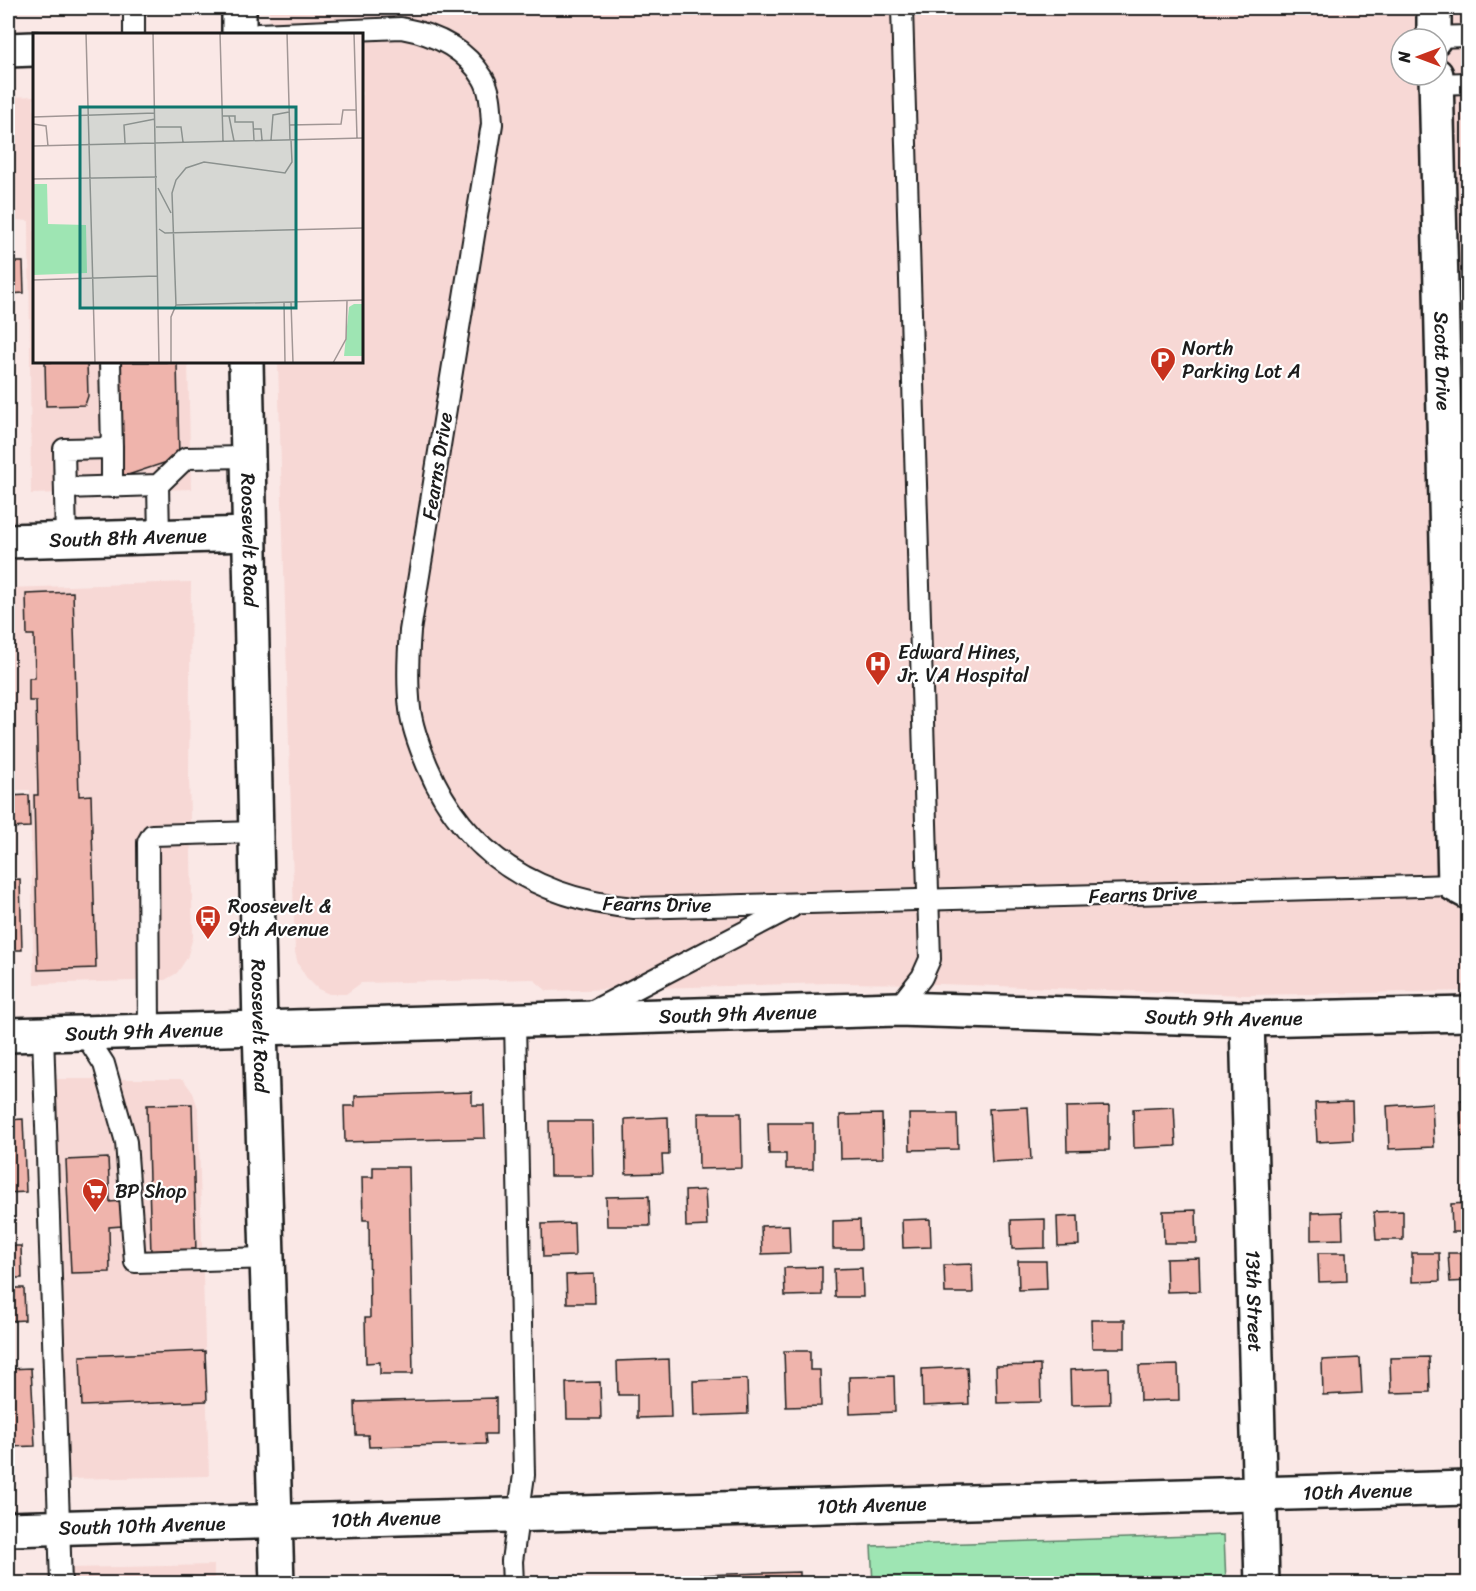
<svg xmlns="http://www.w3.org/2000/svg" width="1476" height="1591" font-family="Sriracha,sans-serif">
<rect width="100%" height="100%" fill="#fae8e6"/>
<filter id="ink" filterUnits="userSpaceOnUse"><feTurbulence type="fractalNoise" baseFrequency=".0167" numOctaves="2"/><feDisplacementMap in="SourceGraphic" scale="12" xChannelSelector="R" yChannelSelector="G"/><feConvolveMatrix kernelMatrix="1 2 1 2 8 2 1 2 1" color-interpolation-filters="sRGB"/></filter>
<g filter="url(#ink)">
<g fill="#f7d8d5" fill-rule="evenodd">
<path d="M 269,8 L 1468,8 L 1468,991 L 1245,995 L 939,984 L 830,983 L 547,991 L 533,979 L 361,983 L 346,994 L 329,994 L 318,989 L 306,977 L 298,964 L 295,952 L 278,362 L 362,362 L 362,34 L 270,34 ZM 1401,39 L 1437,39 L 1437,75 L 1401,75 Z"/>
<polygon points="34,96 34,362 188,362 191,489 31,494 29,221 17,220 13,97"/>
<polygon points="191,582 189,776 193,937 187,958 177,973 165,980 34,984 30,790 8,790 8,588"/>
<polygon points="53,1079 183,1079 193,1093 198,1108 209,1476 69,1479"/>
<polygon points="214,1565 214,1583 72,1583 71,1568"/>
</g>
<polygon fill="#9ee5b3" stroke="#5d8068" stroke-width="1.5" points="1224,1535 1226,1583 873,1583 871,1546"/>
<g fill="#efb4ac" stroke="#1c1c1c" stroke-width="1.5">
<polygon points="8,262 23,262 24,293 8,294"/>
<polygon points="45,362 87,362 88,396 85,405 46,406"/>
<polygon points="118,362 177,362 179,458 122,477"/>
<polygon points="73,592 79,796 91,795 96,968 38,970 34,795 38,795 36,701 29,701 29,678 35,678 34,635 27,635 26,594"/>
<polygon points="29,795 30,827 8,828 8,796"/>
<polygon points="20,879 22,950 8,950 8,880"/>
<polygon points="472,1092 472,1105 484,1105 485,1138 345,1142 344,1106 355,1106 355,1096"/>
<polygon points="1460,1100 1468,1100 1468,1136 1461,1136"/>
<polygon points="1352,1102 1353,1140 1317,1142 1315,1103"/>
<polygon points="1432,1103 1434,1147 1389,1149 1387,1106"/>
<polygon points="192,1104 196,1253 151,1255 147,1105"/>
<polygon points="1109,1106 1109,1150 1067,1151 1066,1107"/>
<polygon points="1028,1107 1031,1160 992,1162 989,1109"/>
<polygon points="1174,1107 1176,1146 1134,1148 1133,1109"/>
<polygon points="698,1113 741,1113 742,1168 699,1169"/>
<polygon points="882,1114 883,1158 841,1159 840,1115"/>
<polygon points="909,1114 957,1114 958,1149 910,1150"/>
<polygon points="668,1117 669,1155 662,1155 663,1173 626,1174 625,1119"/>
<polygon points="23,1119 26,1192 8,1193 8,1120"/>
<polygon points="549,1121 592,1121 593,1176 550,1176"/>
<polygon points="768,1123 813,1123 813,1169 786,1169 786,1154 769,1154"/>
<polygon points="108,1158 110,1202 121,1201 122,1226 109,1227 110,1272 71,1273 66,1160"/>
<polygon points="373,1167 409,1167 413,1374 380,1374 380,1362 366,1363 365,1318 370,1318 369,1220 363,1220 362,1177 373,1177"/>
<polygon points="705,1190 707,1226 686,1227 685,1191"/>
<polygon points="649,1196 650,1226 607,1226 606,1197"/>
<polygon points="1468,1203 1468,1232 1452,1232 1451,1204"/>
<polygon points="1196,1210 1197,1243 1164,1243 1163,1211"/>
<polygon points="1403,1211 1403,1240 1376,1240 1374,1212"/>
<polygon points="1342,1212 1343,1239 1311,1240 1311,1213"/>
<polygon points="1078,1216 1079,1245 1058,1246 1057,1217"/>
<polygon points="930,1219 931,1247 903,1248 902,1220"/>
<polygon points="1045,1219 1045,1248 1012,1249 1011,1220"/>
<polygon points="860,1220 861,1249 833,1249 833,1221"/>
<polygon points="574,1223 575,1256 543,1257 542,1224"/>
<polygon points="789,1225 790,1253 762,1254 761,1226"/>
<polygon points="8,1246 21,1246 22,1278 8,1278"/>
<polygon points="1318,1253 1346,1253 1347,1281 1319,1282"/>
<polygon points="1412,1253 1439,1253 1440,1281 1412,1282"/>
<polygon points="1448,1253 1468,1253 1468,1281 1450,1282"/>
<polygon points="1199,1258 1200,1291 1167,1292 1166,1259"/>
<polygon points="1018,1261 1046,1261 1047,1289 1019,1290"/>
<polygon points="972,1264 973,1293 945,1293 944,1265"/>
<polygon points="822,1267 822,1295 785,1296 784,1268"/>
<polygon points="862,1268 863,1297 835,1297 834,1269"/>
<polygon points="594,1274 595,1303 567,1303 566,1275"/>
<polygon points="8,1288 24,1288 25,1320 8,1321"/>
<polygon points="1091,1320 1125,1320 1125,1348 1092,1348"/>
<polygon points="205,1351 207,1401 82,1406 80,1356"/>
<polygon points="784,1351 810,1351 810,1370 820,1370 821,1406 786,1407"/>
<polygon points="1429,1357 1430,1392 1391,1393 1390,1358"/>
<polygon points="1360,1358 1362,1393 1323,1395 1322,1360"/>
<polygon points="669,1359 671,1417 637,1418 637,1395 618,1395 617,1361"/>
<polygon points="1040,1365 1041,1402 997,1403 996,1366"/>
<polygon points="1178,1365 1179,1400 1140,1401 1139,1366"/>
<polygon points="967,1367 969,1404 923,1406 922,1369"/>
<polygon points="31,1368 35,1446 8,1447 8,1369"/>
<polygon points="1109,1368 1110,1404 1071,1405 1070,1370"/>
<polygon points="894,1376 895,1412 850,1414 849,1377"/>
<polygon points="747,1379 748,1414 694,1416 693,1381"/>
<polygon points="600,1382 601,1419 567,1419 566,1383"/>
<polygon points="496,1398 496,1434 485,1434 486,1444 369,1447 368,1435 356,1435 355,1402"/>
<polygon points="800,1572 800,1584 700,1584 700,1575"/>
<polygon points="463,1577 463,1584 355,1584 355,1579"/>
</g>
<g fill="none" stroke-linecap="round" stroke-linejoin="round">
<defs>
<g id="lane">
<polyline points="134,8 134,34"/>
<path d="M 258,34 L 401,28 C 434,34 465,48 483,78 C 491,91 491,109 492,124 L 410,631 C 408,657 407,683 410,709 C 412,728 420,748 427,765 C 465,856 539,899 634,908 L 1455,885"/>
<polyline points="1434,37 1468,36"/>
<polyline points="1436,84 1468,83"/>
<polyline points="112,448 112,487"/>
<polyline points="158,485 159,537"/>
<polyline points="65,488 158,485 186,458 248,457"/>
<polyline points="66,540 64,449 112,448 110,362"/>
<polyline points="897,1009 922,977 930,959 902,8"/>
<polyline points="589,1013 792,907"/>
<polyline points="149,1031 148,842 152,835 256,832"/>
<polyline points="84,1033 104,1064 126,1142 135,1262 267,1258"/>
<polyline points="43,1034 61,1584"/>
<polyline points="513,1584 512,1561 524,1475 515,1021"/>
</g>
<g id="street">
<polyline points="1434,8 1434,39"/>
<polyline points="8,50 34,49"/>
<path id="s1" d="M 1436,75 L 1455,885 L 1468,892"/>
<path id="s2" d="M 8,541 L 250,534"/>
<path id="s3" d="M 1247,1019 L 1262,1584"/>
<path id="s4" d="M 260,1028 L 897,1009 L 1247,1019 L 1468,1014"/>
<path id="s5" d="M 8,1529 L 1468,1488"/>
</g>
<g id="secondary">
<polyline points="239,8 239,34"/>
<path id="s6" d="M 246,362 L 260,1028 L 277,1584"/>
<path id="s7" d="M 8,1035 L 260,1028"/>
</g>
</defs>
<use href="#lane" stroke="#1c1c1c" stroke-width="24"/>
<use href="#street" stroke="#1c1c1c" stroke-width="38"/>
<use href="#secondary" stroke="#1c1c1c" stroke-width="38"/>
<use href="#lane" stroke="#fff" stroke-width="20"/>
<use href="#street" stroke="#fff" stroke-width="33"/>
<use href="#secondary" stroke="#fff" stroke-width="33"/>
</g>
</g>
<defs>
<symbol id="parking-pin" viewBox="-11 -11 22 30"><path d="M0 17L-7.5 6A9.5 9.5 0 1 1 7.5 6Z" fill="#c8321e" stroke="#fff"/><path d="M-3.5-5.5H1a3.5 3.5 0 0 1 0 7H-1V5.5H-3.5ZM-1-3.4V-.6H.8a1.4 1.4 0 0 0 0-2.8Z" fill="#fff"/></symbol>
<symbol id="hospital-pin" viewBox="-11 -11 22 30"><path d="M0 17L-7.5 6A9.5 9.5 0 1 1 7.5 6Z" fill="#c8321e" stroke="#fff"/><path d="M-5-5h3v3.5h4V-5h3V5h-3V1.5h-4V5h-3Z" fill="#fff"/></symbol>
<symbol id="bus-pin" viewBox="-11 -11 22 30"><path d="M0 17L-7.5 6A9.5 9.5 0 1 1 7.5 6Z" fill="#c8321e" stroke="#fff"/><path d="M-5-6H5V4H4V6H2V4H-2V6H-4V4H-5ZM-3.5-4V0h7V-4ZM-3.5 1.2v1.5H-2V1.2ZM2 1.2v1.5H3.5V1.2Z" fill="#fff"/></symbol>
<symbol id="supermarket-pin" viewBox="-11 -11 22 30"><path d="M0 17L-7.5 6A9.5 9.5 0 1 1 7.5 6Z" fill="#c8321e" stroke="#fff"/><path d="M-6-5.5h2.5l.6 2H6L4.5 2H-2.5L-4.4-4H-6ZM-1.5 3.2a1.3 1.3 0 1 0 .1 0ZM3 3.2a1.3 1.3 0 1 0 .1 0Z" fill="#fff"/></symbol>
</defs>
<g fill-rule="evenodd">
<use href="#parking-pin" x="1148" y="345" width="30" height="40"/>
<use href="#hospital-pin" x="863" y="649" width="30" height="40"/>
<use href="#bus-pin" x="193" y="903" width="30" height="40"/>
<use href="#supermarket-pin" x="80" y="1176" width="30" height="40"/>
</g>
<g text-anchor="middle" stroke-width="4.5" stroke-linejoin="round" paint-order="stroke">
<g font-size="20" fill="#1c1c1c" stroke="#fff" text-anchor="start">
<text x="1182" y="355">North<tspan x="1182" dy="23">Parking Lot A</tspan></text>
<text x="898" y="659">Edward Hines,<tspan x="898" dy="23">Jr. VA Hospital</tspan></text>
<text x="228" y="913">Roosevelt &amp;<tspan x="228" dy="23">9th Avenue</tspan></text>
<text x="115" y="1198">BP Shop</text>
</g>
<g font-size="20" fill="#1c1c1c" stroke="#fff">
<text dy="7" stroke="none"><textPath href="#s1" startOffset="286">Scott Drive</textPath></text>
<text transform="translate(437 466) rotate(-81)" y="7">Fearns Drive</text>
<text dy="7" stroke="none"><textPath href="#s2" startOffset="120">South 8th Avenue</textPath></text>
<text dy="7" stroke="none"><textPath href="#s6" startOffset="178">Roosevelt Road</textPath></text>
<text transform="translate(1143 894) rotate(-2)" y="7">Fearns Drive</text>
<text transform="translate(657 904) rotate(1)" y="7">Fearns Drive</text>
<text dy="7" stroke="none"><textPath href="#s4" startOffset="478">South 9th Avenue</textPath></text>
<text dy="7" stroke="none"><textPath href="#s4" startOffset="964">South 9th Avenue</textPath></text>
<text dy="7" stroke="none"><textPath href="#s6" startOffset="664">Roosevelt Road</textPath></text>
<text dy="7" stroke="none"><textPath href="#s7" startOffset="136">South 9th Avenue</textPath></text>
<text dy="7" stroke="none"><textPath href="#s3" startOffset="282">13th Street</textPath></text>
<text dy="7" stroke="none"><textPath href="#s5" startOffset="1350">10th Avenue</textPath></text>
<text dy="7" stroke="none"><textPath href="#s5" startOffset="864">10th Avenue</textPath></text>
<text dy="7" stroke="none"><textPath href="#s5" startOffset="378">10th Avenue</textPath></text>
<text dy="7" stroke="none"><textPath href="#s5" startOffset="134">South 10th Avenue</textPath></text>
</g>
</g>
<g transform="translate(33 33)">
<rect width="330" height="330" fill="#fae8e6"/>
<path d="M 0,151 L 14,151 L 15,191 L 53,192 L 54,240 L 0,242 ZM 321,271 L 330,271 L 330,323 L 311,323 L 316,274 Z" fill="#9ee5b3"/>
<path fill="none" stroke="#a19695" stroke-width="1.5" d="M 53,0 L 62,330M 120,0 L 126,330M 187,0 L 190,108M 254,0 L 257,107M 321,0 L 324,105M 189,83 L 202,83 L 202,89 L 220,89 L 221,107M 196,83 L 201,108M 0,84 L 122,80M 0,91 L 13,93 L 15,113M 256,92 L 308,91 L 310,77 L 323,77M 123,94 L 148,94 L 150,109M 220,96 L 228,96 L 229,107M 238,107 L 240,82 L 256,79M 92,110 L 91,92 L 122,86M 0,113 L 330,105M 0,146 L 124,144M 125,155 L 138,180M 126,196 L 132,200 L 330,195M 0,247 L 124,243M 251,269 L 252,330M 258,269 L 260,330M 143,272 L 330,267M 138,330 L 138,284 L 143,272 L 139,160 L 143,147 L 153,135 L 171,129 L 252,140 L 259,129 L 258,107M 300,330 L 313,306 L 314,268"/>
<path fill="#0f766e" fill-opacity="0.15" stroke="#0f766e" stroke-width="3" d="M 47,74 L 263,74 L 263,275 L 47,275 Z"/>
<rect width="330" height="330" fill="none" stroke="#1c1c1c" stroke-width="3"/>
</g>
<rect width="1476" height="1591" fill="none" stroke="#fff" stroke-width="30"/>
<rect x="15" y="15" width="1446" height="1561" fill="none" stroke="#1c1c1c" stroke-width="2" filter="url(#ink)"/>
<g transform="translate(1419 57) rotate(270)"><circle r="28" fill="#ffffff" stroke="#a4a4a4" stroke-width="1.5"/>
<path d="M0-4.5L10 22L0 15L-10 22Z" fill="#c8321e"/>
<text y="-9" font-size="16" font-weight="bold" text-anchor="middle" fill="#1c1c1c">N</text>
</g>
</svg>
